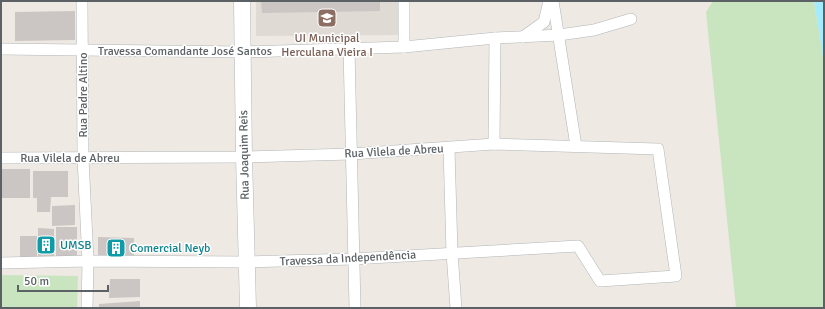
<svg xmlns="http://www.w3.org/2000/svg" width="825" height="309" font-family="Signika,sans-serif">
<rect width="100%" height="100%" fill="#eee9e3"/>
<polygon fill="#e0dad4" points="256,1 398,1 398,35 256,36"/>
<g fill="#c9e5c0">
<polygon points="713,1 814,1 824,63 824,308 736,308 706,12"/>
<polygon points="1,275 78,276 77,308 1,308"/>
</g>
<polygon fill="#a4ecfd" points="814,1 824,1 824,63"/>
<g fill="#cbc6c3">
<polygon points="261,1 380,1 380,11 262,13"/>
<polygon points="75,11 75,40 15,41 15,12"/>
<rect x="1" y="169" width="29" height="29"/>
<polygon points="33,171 68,171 68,197 51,197 50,212 37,212 37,198 33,198"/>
<polygon points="75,205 75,225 52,226 52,206"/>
<rect x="56" y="227" width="21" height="33"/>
<polygon points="38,228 54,229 54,260 38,260"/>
<rect x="20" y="236" width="17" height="23"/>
<polygon points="98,237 134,238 134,258 98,257"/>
<polygon points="110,279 140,279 140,297 109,298"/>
<polygon points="140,301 140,308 99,308 99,304"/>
</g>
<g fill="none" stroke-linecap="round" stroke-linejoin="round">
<defs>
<g id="street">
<polyline points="82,1 83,158 88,261 87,308"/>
<polyline points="404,1 404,47"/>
<polyline points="553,1 576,146"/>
<polyline points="523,37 544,22 549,1"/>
<polyline points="1,49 242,52 404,47 495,38 559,35 594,30 631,19"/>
<polyline points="349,49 355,308"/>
<polyline points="494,144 495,38"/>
<polyline points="449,148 452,253 456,308"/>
<polyline points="1,158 244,157 351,154 494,144 658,149 676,276 600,281 578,246 353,259 246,262 88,261 1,263"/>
</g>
<polyline id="secondary" points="242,1 244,157 248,308"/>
</defs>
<use href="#street" stroke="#b1b6b8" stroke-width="12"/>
<use href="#secondary" stroke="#b2b8bb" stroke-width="17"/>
<use href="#street" stroke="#fff" stroke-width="11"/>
<use href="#secondary" stroke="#fff" stroke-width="16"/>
</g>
<defs>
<symbol id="school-square" viewBox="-11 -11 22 22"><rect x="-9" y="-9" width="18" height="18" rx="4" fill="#8d6e63" stroke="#fff"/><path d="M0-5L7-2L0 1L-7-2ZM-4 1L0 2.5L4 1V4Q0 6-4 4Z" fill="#fff"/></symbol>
<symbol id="building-square" viewBox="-11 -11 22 22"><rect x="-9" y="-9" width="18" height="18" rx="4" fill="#0f9aa8" stroke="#fff"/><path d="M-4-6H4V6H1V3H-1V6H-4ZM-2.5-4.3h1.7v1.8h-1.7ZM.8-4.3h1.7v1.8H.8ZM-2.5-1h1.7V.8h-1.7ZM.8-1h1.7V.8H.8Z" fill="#fff"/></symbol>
</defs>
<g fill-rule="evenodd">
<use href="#school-square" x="316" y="7" width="22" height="22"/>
<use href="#building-square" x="35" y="234" width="22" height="22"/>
<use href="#building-square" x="105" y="237" width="22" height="22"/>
</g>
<g text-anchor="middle" stroke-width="3" stroke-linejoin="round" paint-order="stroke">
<g font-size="12" fill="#785e54" stroke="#fff">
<text x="327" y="42">UI Municipal<tspan x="327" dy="14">Herculana Vieira I</tspan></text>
</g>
<g font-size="12" fill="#5b6164" stroke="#fff">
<text x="185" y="55">Travessa Comandante José Santos</text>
<text transform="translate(83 95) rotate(-90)" y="4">Rua Padre Altino</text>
<text transform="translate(394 151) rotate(-3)" y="4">Rua Vilela de Abreu</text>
<text transform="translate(244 155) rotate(-91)" y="4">Rua Joaquim Reis</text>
<text x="70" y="162">Rua Vilela de Abreu</text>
<text transform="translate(348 258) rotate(-3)" y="4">Travessa da Independência</text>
</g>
<g font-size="12" fill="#0d838f" stroke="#fff" text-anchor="start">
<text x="60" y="249">UMSB</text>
<text x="130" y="252">Comercial Neyb</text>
</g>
</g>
<rect width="825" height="309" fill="none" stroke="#5b6164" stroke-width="4"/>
<path d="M18 285v6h90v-6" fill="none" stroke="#5b6164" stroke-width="2"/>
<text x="24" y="285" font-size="12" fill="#5b6164" stroke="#ffffff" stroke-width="3" paint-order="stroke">50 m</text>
</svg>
